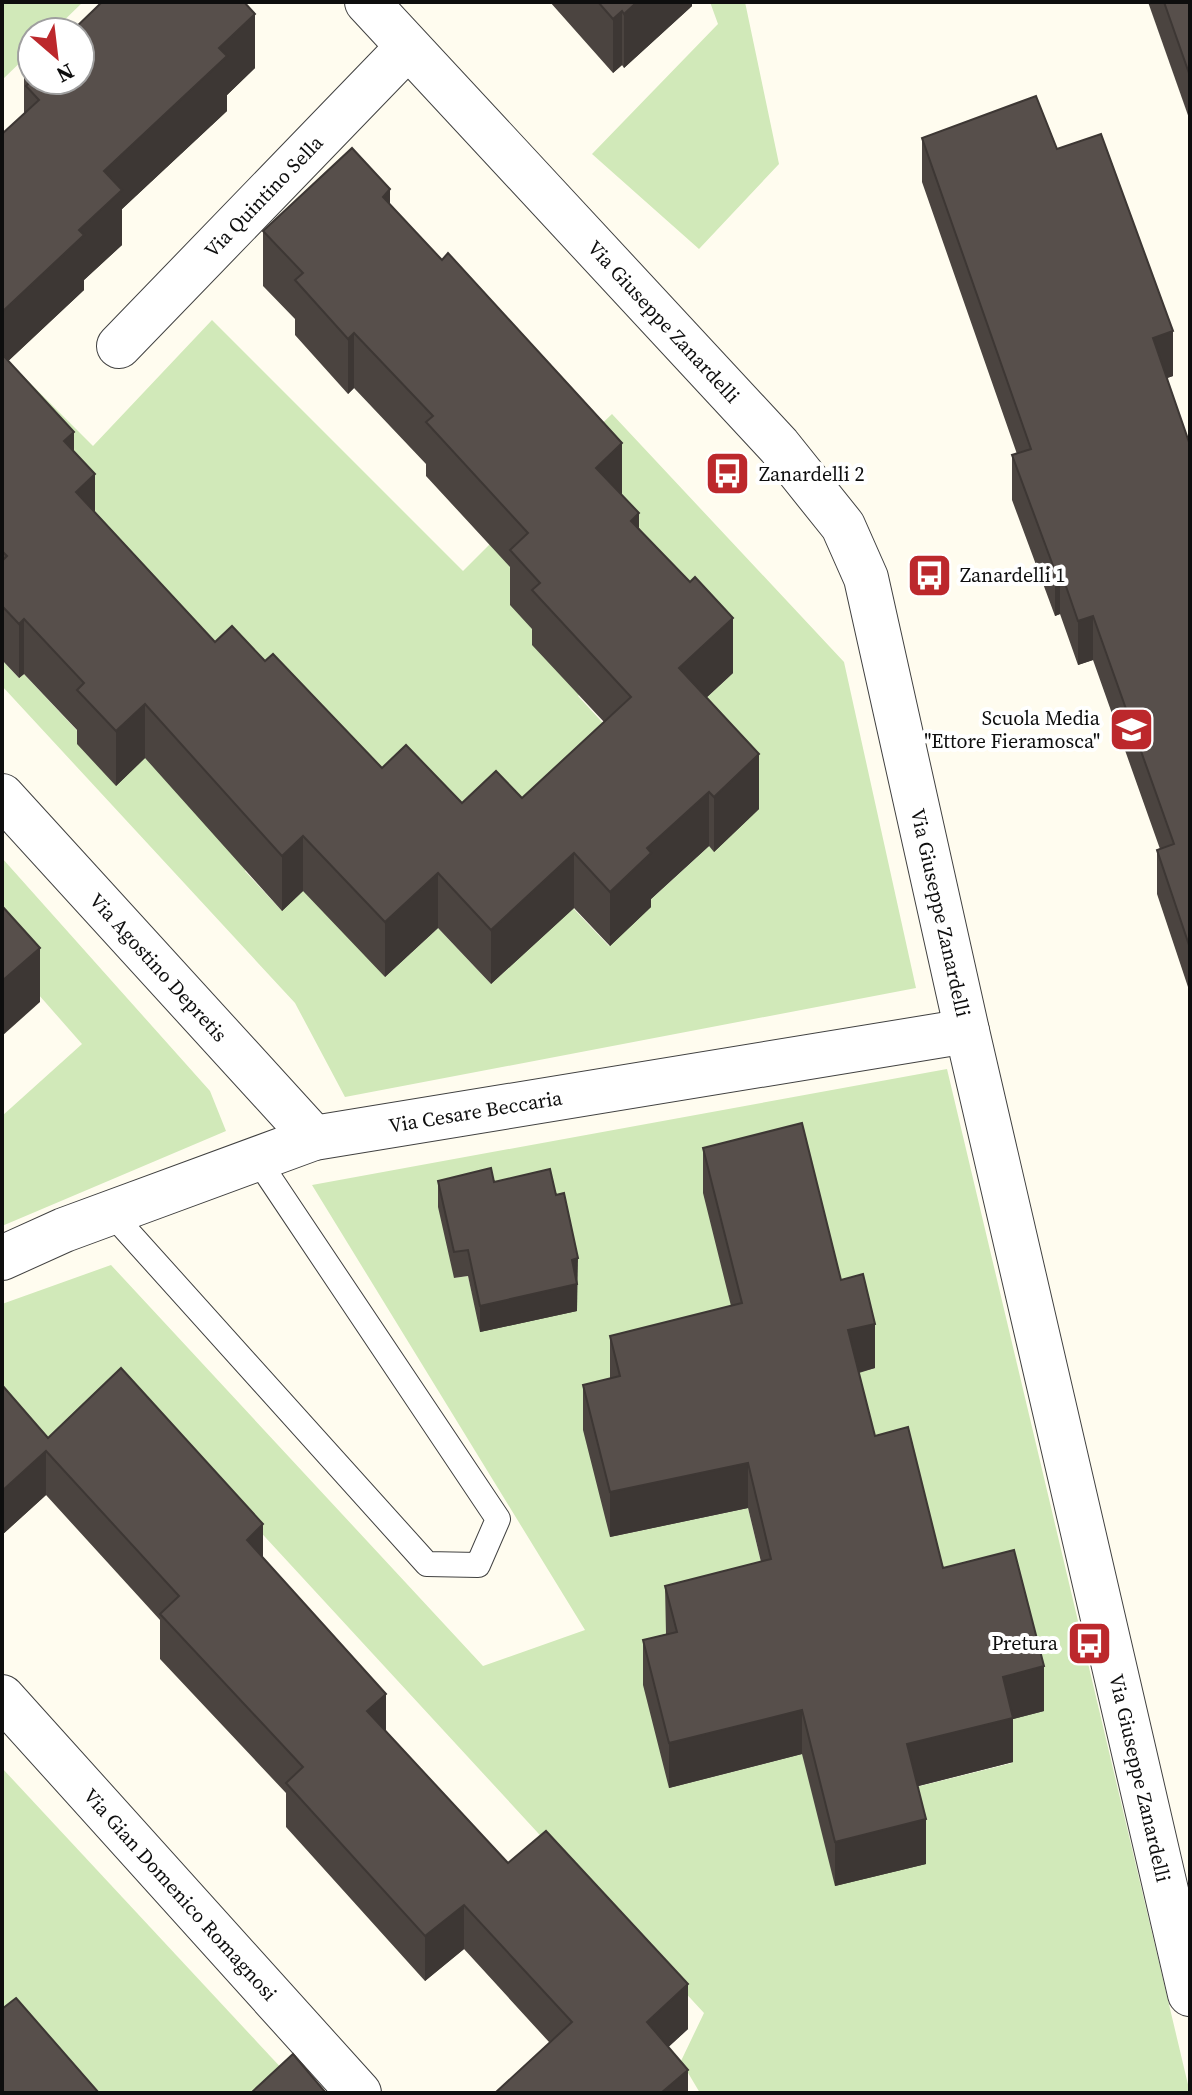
<svg xmlns="http://www.w3.org/2000/svg" width="1192" height="2095" font-family="'Source Serif 4',serif">
<rect width="100%" height="100%" fill="#fffcef"/>
<g fill="#d1e9b9" fill-rule="evenodd">
<polygon points="2,2 83,2 52,32 32,32 32,51 2,80"/>
<polygon points="710,2 745,2 779,164 699,249 592,154 718,24"/>
<polygon points="212,320 463,571 498,536 587,687 578,696 604,724 530,861 205,706 2,355 93,446"/>
<polygon points="612,414 844,662 916,988 345,1097 295,1003 2,686 2,660 19,678 24,674 84,738 151,753 251,864 245,871 281,910 317,878 385,977 438,928 491,984 573,908 609,946 647,903 709,846 714,851 679,723 733,673 571,453"/>
<polygon points="2,858 210,1091 226,1131 2,1226 2,1116 82,1044 2,953"/>
<path d="M 947,1069 L 1190,2093 L 700,2093 L 681,2061 L 704,2013 L 137,1398 L 49,1455 L 2,1405 L 2,1304 L 111,1265 L 483,1666 L 585,1630 L 312,1185 ZM 564,1220 L 481,1332 L 468,1276 L 454,1278 ZM 732,1309 L 875,1368 L 848,1375 L 875,1480 L 943,1613 L 1044,1711 L 1003,1721 L 1012,1763 L 908,1789 L 802,1754 L 669,1788 L 677,1676 L 771,1604 L 748,1508 L 610,1537 Z"/>
<polygon points="2,1768 285,2072 263,2093 87,2093 2,2016"/>
</g>
<g fill="none" stroke-linecap="round" stroke-linejoin="round">
<defs>
<polyline id="lane" points="111,1213 427,1564 478,1565 498,1519 257,1159"/>
<g id="street">
<path id="s1" d="M 367,2 L 779,446 L 843,526 L 866,578 L 967,1031 L 1190,1994"/>
<path id="s2" d="M 119,346 L 407,48"/>
<path id="s3" d="M 2,796 L 314,1138"/>
<path id="s4" d="M 2,1258 L 64,1230 L 314,1138 L 967,1031"/>
<path id="s5" d="M 2,1697 L 359,2093"/>
</g>
</defs>
<use href="#lane" stroke="#414141" stroke-width="26"/>
<use href="#street" stroke="#414141" stroke-width="46"/>
<use href="#lane" stroke="#fff" stroke-width="24"/>
<use href="#street" stroke="#fff" stroke-width="44"/>
</g>
<g fill="#4b4440">
<polygon points="550,2 692,2 692,6 624,68 622,65 613,73"/>
<polygon points="1148,2 1190,2 1190,121"/>
<polygon points="32,56 32,80 255,68 227,95 227,111 122,209 122,245 84,280 84,290 8,361 74,451 95,512 215,642 265,661 382,768 462,803 522,798 604,722 532,645 532,629 510,605 510,567 426,476 426,464 354,388 348,394 295,335 295,319 263,286 263,231 390,205 622,496 639,528 733,673 706,698 759,809 714,852 709,846 651,899 651,907 610,946 574,908 491,984 438,928 385,977 303,891 282,911 145,758 116,786 77,744 77,730 24,674 19,678 2,660 2,134 24,114 24,64"/>
<polygon points="922,138 1057,149 1173,376 1167,378 1190,445 1190,993 1157,894 1157,850 1160,849 1093,660 1078,665 1060,614 1055,616 1012,500 1012,455 1017,454 922,182"/>
<polygon points="703,1148 841,1280 875,1368 859,1373 875,1436 943,1568 1044,1711 1013,1719 1013,1762 918,1786 926,1864 835,1886 802,1754 669,1788 643,1685 643,1640 666,1634 665,1586 761,1562 748,1508 610,1537 583,1430 583,1385 610,1379 610,1336 731,1306 703,1193"/>
<polygon points="438,1181 494,1182 578,1285 577,1285 577,1311 480,1332 468,1276 454,1278 438,1207"/>
<polygon points="48,1438 263,1557 386,1732 508,1863 688,2029 668,2047 688,2093 549,2042 464,1949 425,1981 286,1827 286,1793 160,1659 160,1620 46,1495 2,1535"/>
</g>
<g fill="#3d3734">
<polygon points="637,2 692,2 692,6 624,68 624,14"/>
<polygon points="622,11 622,65 613,73 613,19"/>
<polygon points="255,14 255,68 227,95 227,111 122,209 122,245 84,280 84,290 2,367 2,312 79,230 104,171 219,48"/>
<polygon points="390,189 390,243 383,197"/>
<polygon points="1173,331 1173,376 1153,383 1153,338"/>
<polygon points="354,333 354,388 348,394 348,339"/>
<polygon points="74,432 74,487 64,441"/>
<polygon points="622,443 622,498 596,468"/>
<polygon points="95,474 95,529 76,492"/>
<polygon points="639,513 639,568 631,521"/>
<polygon points="1060,569 1060,614 1055,616 1055,571"/>
<polygon points="1093,616 1093,660 1078,665 1078,621"/>
<polygon points="733,618 733,673 679,723 679,668"/>
<polygon points="24,619 24,674 19,678 19,624"/>
<polygon points="145,704 145,758 116,786 116,731"/>
<polygon points="759,754 759,809 714,852 714,797"/>
<polygon points="709,792 709,846 651,899 651,907 610,946 610,892 647,848"/>
<polygon points="303,836 303,891 282,911 282,856"/>
<polygon points="574,853 574,908 491,984 491,930"/>
<polygon points="438,873 438,928 385,977 385,922"/>
<polygon points="40,948 40,1002 2,1036 2,981"/>
<polygon points="578,1258 577,1311 480,1332 480,1306 572,1260"/>
<polygon points="875,1324 875,1368 848,1375 848,1330"/>
<polygon points="46,1451 46,1495 2,1535 2,1491"/>
<polygon points="748,1463 748,1508 610,1537 610,1492"/>
<polygon points="263,1524 263,1568 247,1540"/>
<polygon points="1044,1666 1044,1711 1013,1719 1013,1762 907,1789 907,1744 1003,1677"/>
<polygon points="386,1694 386,1739 367,1711"/>
<polygon points="802,1710 802,1754 669,1788 669,1743"/>
<polygon points="926,1819 926,1864 835,1886 835,1842"/>
<polygon points="464,1905 464,1949 425,1981 425,1936"/>
<polygon points="688,1984 688,2029 647,2067 647,2022"/>
<polygon points="688,2070 688,2093 661,2093"/>
</g>
<g fill="#574f4b" stroke="#3d3734" stroke-width="2">
<polygon points="102,2 244,2 255,14 219,48 227,56 104,171 122,190 79,230 84,235 2,312 2,134 39,100 26,86 32,80 80,80 80,32 71,32"/>
<polygon points="598,2 637,2 624,14 622,11 613,19"/>
<polygon points="1164,2 1190,2 1190,76"/>
<polygon points="32,56 32,72 24,64"/>
<polygon points="1036,96 1057,149 1101,134 1173,331 1153,338 1190,445 1190,948 1157,850 1174,844 1093,616 1078,621 1060,569 1055,571 1012,455 1031,449 922,138"/>
<polygon points="352,148 390,189 383,197 442,260 448,253 622,443 596,468 639,513 631,521 690,582 695,577 733,618 679,668 759,754 714,797 709,792 647,848 651,853 610,892 574,853 491,930 438,873 385,922 303,836 282,856 145,704 116,731 77,690 84,683 24,619 19,624 2,606 2,561 7,556 2,551 2,354 74,432 64,441 95,474 76,492 215,642 232,626 265,661 273,654 382,768 406,745 462,803 496,771 522,798 631,697 532,590 540,583 510,550 528,533 426,422 433,416 354,333 348,339 295,280 303,273 263,231"/>
<polygon points="2,906 40,948 2,981"/>
<polygon points="802,1123 841,1280 863,1274 875,1324 848,1330 875,1436 908,1427 943,1568 1014,1550 1044,1666 1003,1677 1013,1718 907,1744 926,1819 835,1842 802,1710 669,1743 643,1640 677,1632 665,1586 771,1559 748,1463 610,1492 583,1385 620,1376 610,1336 742,1303 703,1148"/>
<polygon points="491,1168 494,1182 550,1169 556,1195 564,1193 578,1258 572,1260 577,1284 480,1306 468,1250 454,1252 438,1181"/>
<polygon points="121,1368 263,1524 247,1540 386,1694 367,1711 508,1863 546,1831 688,1984 647,2022 688,2070 661,2093 495,2093 572,2022 464,1905 425,1936 286,1783 303,1767 160,1614 179,1596 46,1451 2,1491 2,1385 48,1438"/>
<polygon points="16,1998 99,2093 2,2093 2,2009"/>
<polygon points="293,2054 326,2093 251,2093"/>
</g>
<defs>
<symbol id="bus-square" viewBox="-11 -11 22 22"><rect x="-9" y="-9" width="18" height="18" rx="4" fill="#bc282c" stroke="#fff"/><path d="M-5-6H5V4H4V6H2V4H-2V6H-4V4H-5ZM-3.5-4V0h7V-4ZM-3.5 1.2v1.5H-2V1.2ZM2 1.2v1.5H3.5V1.2Z" fill="#fff"/></symbol>
<symbol id="school-square" viewBox="-11 -11 22 22"><rect x="-9" y="-9" width="18" height="18" rx="4" fill="#bc282c" stroke="#fff"/><path d="M0-5L7-2L0 1L-7-2ZM-4 1L0 2.5L4 1V4Q0 6-4 4Z" fill="#fff"/></symbol>
</defs>
<g fill-rule="evenodd">
<use href="#bus-square" x="702" y="448" width="51" height="51"/>
<use href="#bus-square" x="904" y="550" width="51" height="51"/>
<use href="#school-square" x="1106" y="704" width="51" height="51"/>
<use href="#bus-square" x="1064" y="1618" width="51" height="51"/>
</g>
<g text-anchor="middle" stroke-width="8" stroke-linejoin="round" paint-order="stroke">
<g font-size="20" fill="#0e0e0e" stroke="#fff">
<text dy="7" stroke="none"><textPath href="#s2" startOffset="208">Via Quintino Sella</textPath></text>
<text dy="7" stroke="none"><textPath href="#s1" startOffset="436">Via Giuseppe Zanardelli</textPath></text>
<text dy="7" stroke="none"><textPath href="#s1" startOffset="1108">Via Giuseppe Zanardelli</textPath></text>
<text dy="7" stroke="none"><textPath href="#s3" startOffset="232">Via Agostino Depretis</textPath></text>
<text dy="7" stroke="none"><textPath href="#s4" startOffset="498">Via Cesare Beccaria</textPath></text>
<text dy="7" stroke="none"><textPath href="#s1" startOffset="1996">Via Giuseppe Zanardelli</textPath></text>
<text dy="7" stroke="none"><textPath href="#s5" startOffset="266">Via Gian Domenico Romagnosi</textPath></text>
</g>
<g font-size="20" fill="#0e0e0e" stroke="#fff" text-anchor="start">
<text x="759" y="481">Zanardelli 2</text>
<text x="960" y="582">Zanardelli 1</text>
<text x="1100" y="725" text-anchor="end">Scuola Media<tspan x="1100" dy="23">"Ettore Fieramosca"</tspan></text>
<text x="1058" y="1650" text-anchor="end">Pretura</text>
</g>
</g>
<rect width="1192" height="2095" fill="none" stroke="#0e0e0e" stroke-width="8"/>
<g transform="translate(56 56) rotate(152)"><circle r="38" fill="#ffffff" stroke="#9f9f9f" stroke-width="2"/>
<path d="M0-6L14 30L0 20L-14 30Z" fill="#bc282c"/>
<text y="-12" font-size="22" font-weight="bold" text-anchor="middle" fill="#0e0e0e">N</text>
</g>
</svg>
